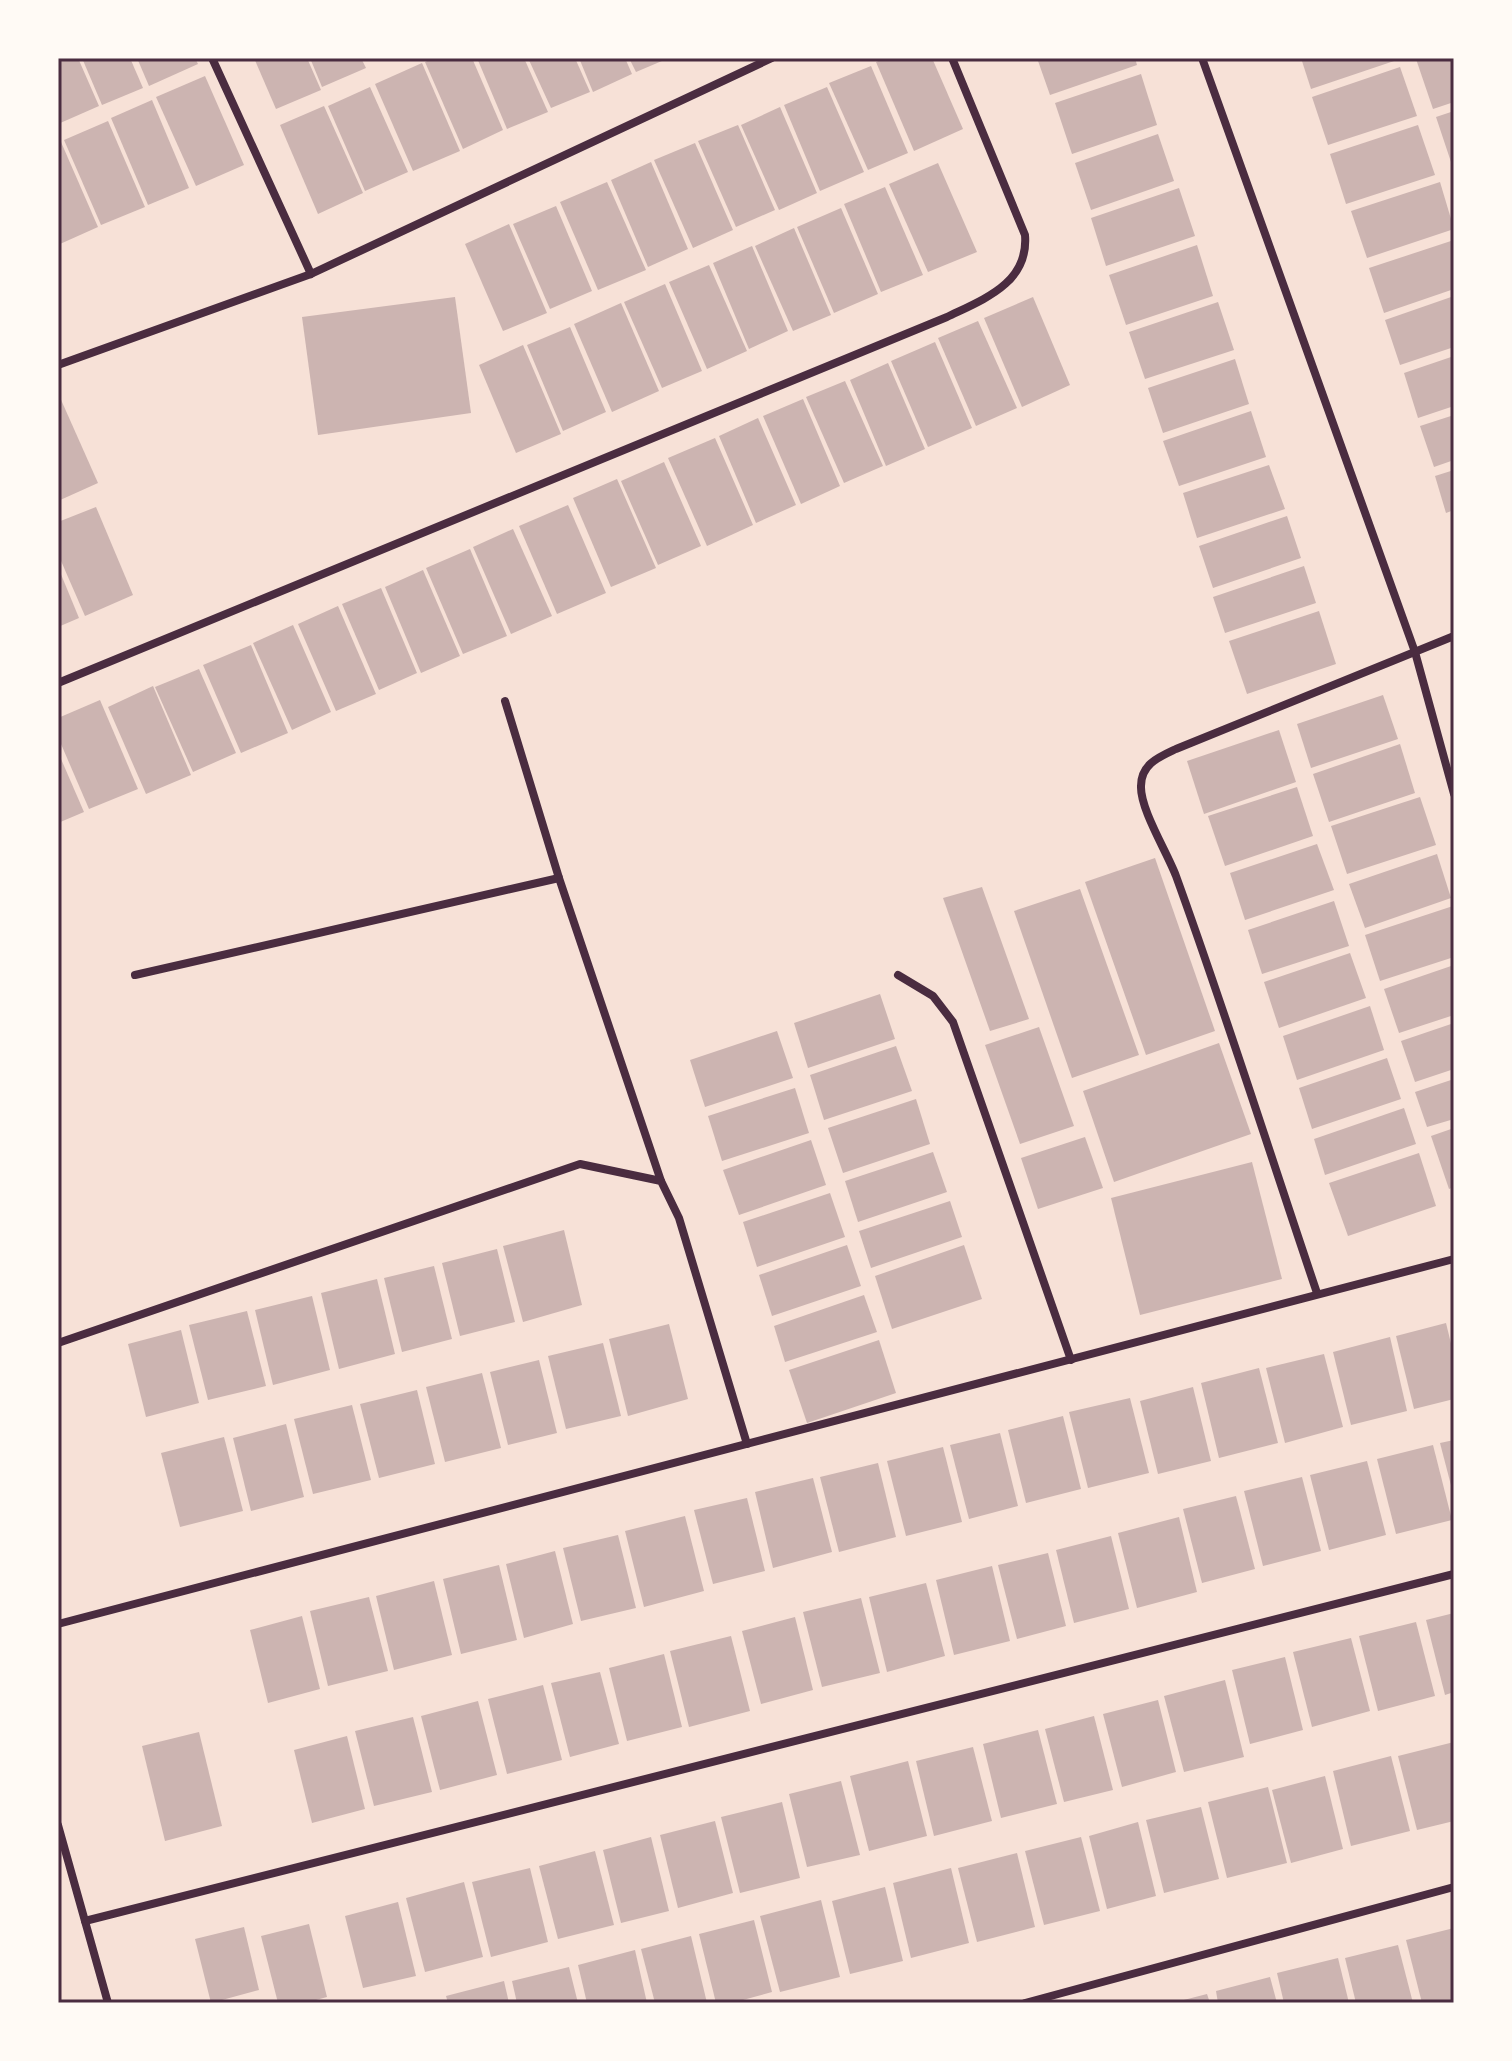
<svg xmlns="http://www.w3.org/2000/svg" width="1512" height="2061" font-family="'Titillium Web',sans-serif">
<rect width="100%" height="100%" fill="#f7e1d7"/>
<g fill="#ccb4b1">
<polygon points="58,58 78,58 99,106 58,124"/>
<polygon points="82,58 130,58 143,88 102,105"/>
<polygon points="137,58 195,58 198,64 149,86"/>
<polygon points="254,58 307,58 321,90 276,109"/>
<polygon points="310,58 361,58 366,68 322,87"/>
<polygon points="434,58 472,58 503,130 463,149 425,62"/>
<polygon points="477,58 524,58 548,112 507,129"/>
<polygon points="528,58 575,58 590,92 551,108"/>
<polygon points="579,58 625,58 632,74 593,92"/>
<polygon points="629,58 669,58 636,72"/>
<polygon points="885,58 932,58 963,129 914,151 876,62"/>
<polygon points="1037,58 1135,58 1137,65 1050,95"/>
<polygon points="1301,58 1400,58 1400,59 1311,89"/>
<polygon points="1454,58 1454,102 1433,109 1416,59"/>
<polygon points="422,63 460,151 413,171 375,84"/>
<polygon points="871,66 908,153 868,170 829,83"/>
<polygon points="1400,67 1417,116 1328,145 1312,97"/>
<polygon points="1141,74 1157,125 1072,154 1055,103"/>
<polygon points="205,76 244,165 196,186 156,97"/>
<polygon points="370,87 408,172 365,191 328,106"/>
<polygon points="827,87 864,172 820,191 784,105"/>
<polygon points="152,100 189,188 148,205 111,118"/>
<polygon points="324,106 363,193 318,214 280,125"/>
<polygon points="780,107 817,193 779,210 741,125"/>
<polygon points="1454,111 1454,168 1453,168 1436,117"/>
<polygon points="108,121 145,207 101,225 64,140"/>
<polygon points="738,125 775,210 736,227 698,141"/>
<polygon points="1418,125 1435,175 1346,204 1330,154"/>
<polygon points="1158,134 1174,181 1091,210 1075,163"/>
<polygon points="61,142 98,227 60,244 58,144"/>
<polygon points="695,143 733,230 693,248 654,160"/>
<polygon points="651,162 688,249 648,267 611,180"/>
<polygon points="938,163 977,252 928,272 889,184"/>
<polygon points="607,182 646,270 598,290 560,202"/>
<polygon points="1440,182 1454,229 1367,258 1351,211"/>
<polygon points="885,187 923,275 881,292 844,204"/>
<polygon points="1179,188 1195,236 1106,266 1091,218"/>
<polygon points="556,206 592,291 550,309 513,224"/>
<polygon points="841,208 878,294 834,313 797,227"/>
<polygon points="509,224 547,313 503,331 465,244"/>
<polygon points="794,228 831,315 793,331 755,246"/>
<polygon points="1454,240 1454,289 1384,313 1369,268"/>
<polygon points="1197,245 1213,296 1126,325 1109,275"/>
<polygon points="752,246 788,331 749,349 713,263"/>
<polygon points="709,265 747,351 707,369 669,282"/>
<polygon points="665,284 702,371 662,388 624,302"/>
<polygon points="1454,296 1454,347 1400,365 1385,320"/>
<polygon points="455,297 471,413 318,435 302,317"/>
<polygon points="1033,297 1070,385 1022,407 984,318"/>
<polygon points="1218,302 1234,350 1145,379 1129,332"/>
<polygon points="621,303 659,391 612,412 574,324"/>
<polygon points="978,321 1017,408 976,426 938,338"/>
<polygon points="570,327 606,412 563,431 527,345"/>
<polygon points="935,342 972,428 928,447 891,361"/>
<polygon points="523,345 561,434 516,453 479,365"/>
<polygon points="1454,356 1454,406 1418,418 1404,373"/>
<polygon points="1235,359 1249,404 1163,433 1148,388"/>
<polygon points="888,363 925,449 886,466 850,380"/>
<polygon points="845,381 883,466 844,483 806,397"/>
<polygon points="58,393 98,483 58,501"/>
<polygon points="803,399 840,486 801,504 763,416"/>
<polygon points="1251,411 1266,457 1179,486 1163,441"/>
<polygon points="1454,415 1454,460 1434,467 1420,426"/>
<polygon points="758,418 796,505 756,523 719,436"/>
<polygon points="715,438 753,525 707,546 668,458"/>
<polygon points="664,462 701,546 658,565 621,481"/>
<polygon points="1269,465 1285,509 1197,538 1183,493"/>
<polygon points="1454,470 1454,510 1446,513 1435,476"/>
<polygon points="617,479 656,568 611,587 573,498"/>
<polygon points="568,505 606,593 557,614 519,526"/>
<polygon points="96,507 133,595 85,616 58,554 58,522"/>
<polygon points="1287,516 1301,558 1213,588 1199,546"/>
<polygon points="513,529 552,616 511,634 473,547"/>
<polygon points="470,549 507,636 463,654 426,568"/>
<polygon points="1304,566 1316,603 1225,633 1213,597"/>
<polygon points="58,567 79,618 58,627"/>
<polygon points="423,570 460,656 421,673 385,587"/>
<polygon points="381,588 417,673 379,690 342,604"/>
<polygon points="338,606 376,694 336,711 298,624"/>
<polygon points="1319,611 1336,664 1247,694 1229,641"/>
<polygon points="293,625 331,712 292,730 253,643"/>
<polygon points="251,645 288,733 241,753 203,665"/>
<polygon points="199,669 236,753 193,772 155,687"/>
<polygon points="153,686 191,775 146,794 108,707"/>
<polygon points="1383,695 1398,739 1311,768 1297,724"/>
<polygon points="100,700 138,789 89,809 58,737 58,718"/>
<polygon points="1279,730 1296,782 1204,814 1187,761"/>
<polygon points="1400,744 1415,793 1329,822 1313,774"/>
<polygon points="58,752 84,812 58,823"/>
<polygon points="1297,787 1313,836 1225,866 1208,816"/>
<polygon points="1420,797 1436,845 1347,874 1331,826"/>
<polygon points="1317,844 1334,890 1245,920 1230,873"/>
<polygon points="1437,854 1451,898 1365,928 1349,884"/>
<polygon points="1155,858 1215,1031 1146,1055 1085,882"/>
<polygon points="982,887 1029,1019 990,1031 943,898"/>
<polygon points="1080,889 1139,1055 1072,1078 1014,911"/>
<polygon points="1334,901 1349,946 1262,974 1248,930"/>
<polygon points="1453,906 1454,957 1380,981 1365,935"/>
<polygon points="1350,953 1366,998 1279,1028 1264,982"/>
<polygon points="1454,965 1454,1015 1399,1033 1384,989"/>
<polygon points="880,994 895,1039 808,1068 794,1023"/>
<polygon points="1370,1006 1384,1050 1297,1080 1283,1036"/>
<polygon points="1454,1023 1454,1069 1415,1082 1401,1041"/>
<polygon points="1039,1027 1074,1126 1020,1144 985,1045"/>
<polygon points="777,1031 793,1078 705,1107 690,1060"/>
<polygon points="1219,1043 1251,1134 1114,1182 1083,1091"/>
<polygon points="896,1046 912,1091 824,1120 810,1075"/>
<polygon points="1387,1058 1401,1099 1312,1129 1299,1088"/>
<polygon points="1454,1079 1454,1119 1427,1127 1415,1092"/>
<polygon points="795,1088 809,1133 722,1161 708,1116"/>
<polygon points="916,1099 930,1144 843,1173 828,1128"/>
<polygon points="1404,1108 1416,1144 1325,1175 1314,1139"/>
<polygon points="1454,1128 1454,1187 1449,1189 1431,1136"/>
<polygon points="1085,1137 1103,1188 1038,1209 1021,1158"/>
<polygon points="811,1140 826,1185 739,1215 723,1170"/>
<polygon points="933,1152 947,1192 858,1222 845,1181"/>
<polygon points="1419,1153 1436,1206 1348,1236 1329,1183"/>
<polygon points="1252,1162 1282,1279 1140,1315 1111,1198"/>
<polygon points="830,1193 845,1237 757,1267 743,1222"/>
<polygon points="950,1201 962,1237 871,1268 859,1231"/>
<polygon points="564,1230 582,1305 523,1322 503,1246"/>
<polygon points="847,1245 861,1286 772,1316 759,1275"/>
<polygon points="964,1245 982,1299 892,1329 875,1276"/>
<polygon points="497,1249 515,1322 460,1336 442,1263"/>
<polygon points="434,1266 452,1339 402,1352 384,1278"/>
<polygon points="377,1279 395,1354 339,1369 321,1293"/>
<polygon points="864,1295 877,1332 785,1362 774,1326"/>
<polygon points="312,1296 330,1370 273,1385 255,1310"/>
<polygon points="247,1311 266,1386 208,1400 189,1325"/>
<polygon points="1446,1323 1454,1356 1454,1399 1414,1409 1396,1336"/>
<polygon points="669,1324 688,1399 628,1416 609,1339"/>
<polygon points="181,1330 199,1403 146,1417 128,1344"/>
<polygon points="1390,1337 1407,1411 1351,1425 1333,1352"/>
<polygon points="879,1340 896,1393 807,1423 789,1370"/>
<polygon points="603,1343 621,1416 566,1429 548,1356"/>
<polygon points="1324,1354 1343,1427 1285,1443 1266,1368"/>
<polygon points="539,1360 557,1433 508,1445 490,1372"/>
<polygon points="1259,1368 1278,1443 1219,1458 1201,1383"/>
<polygon points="482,1373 501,1448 445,1462 426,1387"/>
<polygon points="1193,1387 1211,1461 1158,1474 1140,1401"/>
<polygon points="417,1390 435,1464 379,1478 360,1404"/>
<polygon points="1130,1398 1149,1473 1088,1488 1069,1412"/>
<polygon points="352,1405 371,1480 313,1494 294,1419"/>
<polygon points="1063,1416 1081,1489 1026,1503 1008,1430"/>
<polygon points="286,1424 304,1497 251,1511 233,1438"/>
<polygon points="1000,1433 1018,1506 969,1519 950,1445"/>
<polygon points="224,1437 243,1511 180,1527 161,1453"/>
<polygon points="1454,1440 1454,1493 1453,1493 1440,1443"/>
<polygon points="1433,1445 1452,1520 1396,1534 1377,1459"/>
<polygon points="943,1447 962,1522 906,1536 887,1461"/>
<polygon points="1367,1461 1386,1535 1329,1550 1310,1475"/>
<polygon points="878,1463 896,1537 839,1552 820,1477"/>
<polygon points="1302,1477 1321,1551 1263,1566 1244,1491"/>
<polygon points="813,1478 832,1552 773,1568 755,1492"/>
<polygon points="1236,1496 1255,1569 1202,1583 1183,1509"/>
<polygon points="747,1498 765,1571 713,1584 694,1510"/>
<polygon points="685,1516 704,1591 644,1607 625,1531"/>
<polygon points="1179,1517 1197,1592 1137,1608 1118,1533"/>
<polygon points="618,1535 636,1608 581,1621 563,1548"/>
<polygon points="1111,1536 1129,1609 1074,1623 1056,1550"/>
<polygon points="555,1551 573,1624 524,1638 506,1564"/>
<polygon points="1048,1553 1066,1626 1017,1639 998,1565"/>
<polygon points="499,1565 517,1640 461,1654 443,1579"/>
<polygon points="992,1566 1010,1641 954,1655 936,1580"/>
<polygon points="434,1581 452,1655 394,1670 376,1596"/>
<polygon points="926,1583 945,1656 887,1672 869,1597"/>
<polygon points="369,1597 388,1671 328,1686 310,1611"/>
<polygon points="861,1598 880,1673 822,1687 803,1612"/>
<polygon points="1454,1613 1454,1692 1445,1695 1426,1620"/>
<polygon points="302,1616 320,1689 268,1703 250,1630"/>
<polygon points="795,1617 813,1690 761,1704 742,1631"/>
<polygon points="1416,1622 1435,1696 1378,1711 1359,1636"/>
<polygon points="731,1636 750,1711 689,1727 670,1651"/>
<polygon points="1351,1638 1370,1711 1312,1727 1293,1652"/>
<polygon points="664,1654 682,1727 627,1741 609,1668"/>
<polygon points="1285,1657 1303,1730 1250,1744 1232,1670"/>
<polygon points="600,1672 619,1744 570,1757 551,1683"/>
<polygon points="1225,1680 1244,1757 1184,1772 1164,1696"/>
<polygon points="543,1685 562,1760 507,1774 488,1699"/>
<polygon points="1158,1700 1176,1772 1122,1787 1103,1714"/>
<polygon points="478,1701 497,1775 440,1790 421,1716"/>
<polygon points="1094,1716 1113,1790 1064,1802 1045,1729"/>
<polygon points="413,1717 432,1792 374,1806 355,1731"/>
<polygon points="1038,1730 1057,1804 1001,1818 983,1744"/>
<polygon points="199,1732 222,1826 165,1841 142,1746"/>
<polygon points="347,1736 365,1809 312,1823 294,1750"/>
<polygon points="1454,1742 1454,1821 1417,1830 1398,1756"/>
<polygon points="973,1747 992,1821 934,1836 916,1761"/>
<polygon points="1391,1756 1410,1831 1351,1846 1333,1771"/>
<polygon points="908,1761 927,1836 869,1851 850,1776"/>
<polygon points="1325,1776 1343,1849 1291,1863 1272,1790"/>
<polygon points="841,1781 860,1855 807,1867 789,1794"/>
<polygon points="1268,1787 1287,1863 1227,1878 1208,1802"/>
<polygon points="782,1802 800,1878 740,1893 721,1817"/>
<polygon points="1201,1807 1219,1879 1164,1893 1146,1820"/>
<polygon points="715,1821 733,1893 678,1908 660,1835"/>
<polygon points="1138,1822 1156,1896 1107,1909 1089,1836"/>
<polygon points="651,1837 669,1911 621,1923 603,1850"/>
<polygon points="1081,1837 1100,1911 1044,1925 1025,1851"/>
<polygon points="595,1851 614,1925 558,1939 539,1866"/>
<polygon points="1017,1853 1035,1927 977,1942 958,1868"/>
<polygon points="530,1868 548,1942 491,1957 472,1882"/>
<polygon points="951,1868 969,1943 911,1958 893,1883"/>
<polygon points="464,1882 483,1957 425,1972 406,1898"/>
<polygon points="885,1887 903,1961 850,1974 832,1901"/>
<polygon points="821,1900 840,1977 780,1992 760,1916"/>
<polygon points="398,1902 416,1976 363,1988 345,1916"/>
<polygon points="754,1920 772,1992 732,2003 716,2003 699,1934"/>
<polygon points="309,1924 327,1997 305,2003 278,2003 261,1936"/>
<polygon points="244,1927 259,1990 211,2003 195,1939"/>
<polygon points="1454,1928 1454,2003 1422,2003 1406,1940"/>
<polygon points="691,1936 707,2003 655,2003 641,1949"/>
<polygon points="1398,1945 1413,2003 1356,2003 1345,1958"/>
<polygon points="635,1950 647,2003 587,2003 578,1965"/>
<polygon points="1338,1958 1349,2003 1284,2003 1277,1973"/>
<polygon points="569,1967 578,2003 517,2003 512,1981"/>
<polygon points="1270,1977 1277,2003 1218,2003 1216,1991"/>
<polygon points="504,1981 509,2003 448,2003 446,1996"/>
<polygon points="1207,1994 1210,2003 1176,2003 1176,2002"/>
</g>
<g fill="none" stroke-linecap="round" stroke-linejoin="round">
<g stroke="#4a2c40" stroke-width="8">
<polyline points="212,58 311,274"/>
<polyline points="1202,58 1415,652 1454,794"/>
<polyline points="58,365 311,274 772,58"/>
<path d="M 58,683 L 947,317 C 984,299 1029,283 1025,235 L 952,58"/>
<polyline points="505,701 559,878 661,1181"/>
<polyline points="135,975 559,878"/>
<polyline points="898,975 933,996 953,1022 1071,1360"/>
<path d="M 1317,1293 C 1270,1154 1226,1014 1176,876 C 1167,852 1140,809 1141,786 C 1141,764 1159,757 1176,749 L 1454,636"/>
<polyline points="58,1343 580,1164 661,1181 679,1218 747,1444"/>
<polyline points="58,1624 1454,1259"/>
<polyline points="58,1825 108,2003"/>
<polyline points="85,1921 1454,1574"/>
<polyline points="1025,2003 1454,1887"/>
</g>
</g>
<rect width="1512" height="2061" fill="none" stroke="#fffaf5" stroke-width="120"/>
<rect x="60" y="60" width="1392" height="1941" fill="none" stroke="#4a2c40" stroke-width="3"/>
</svg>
